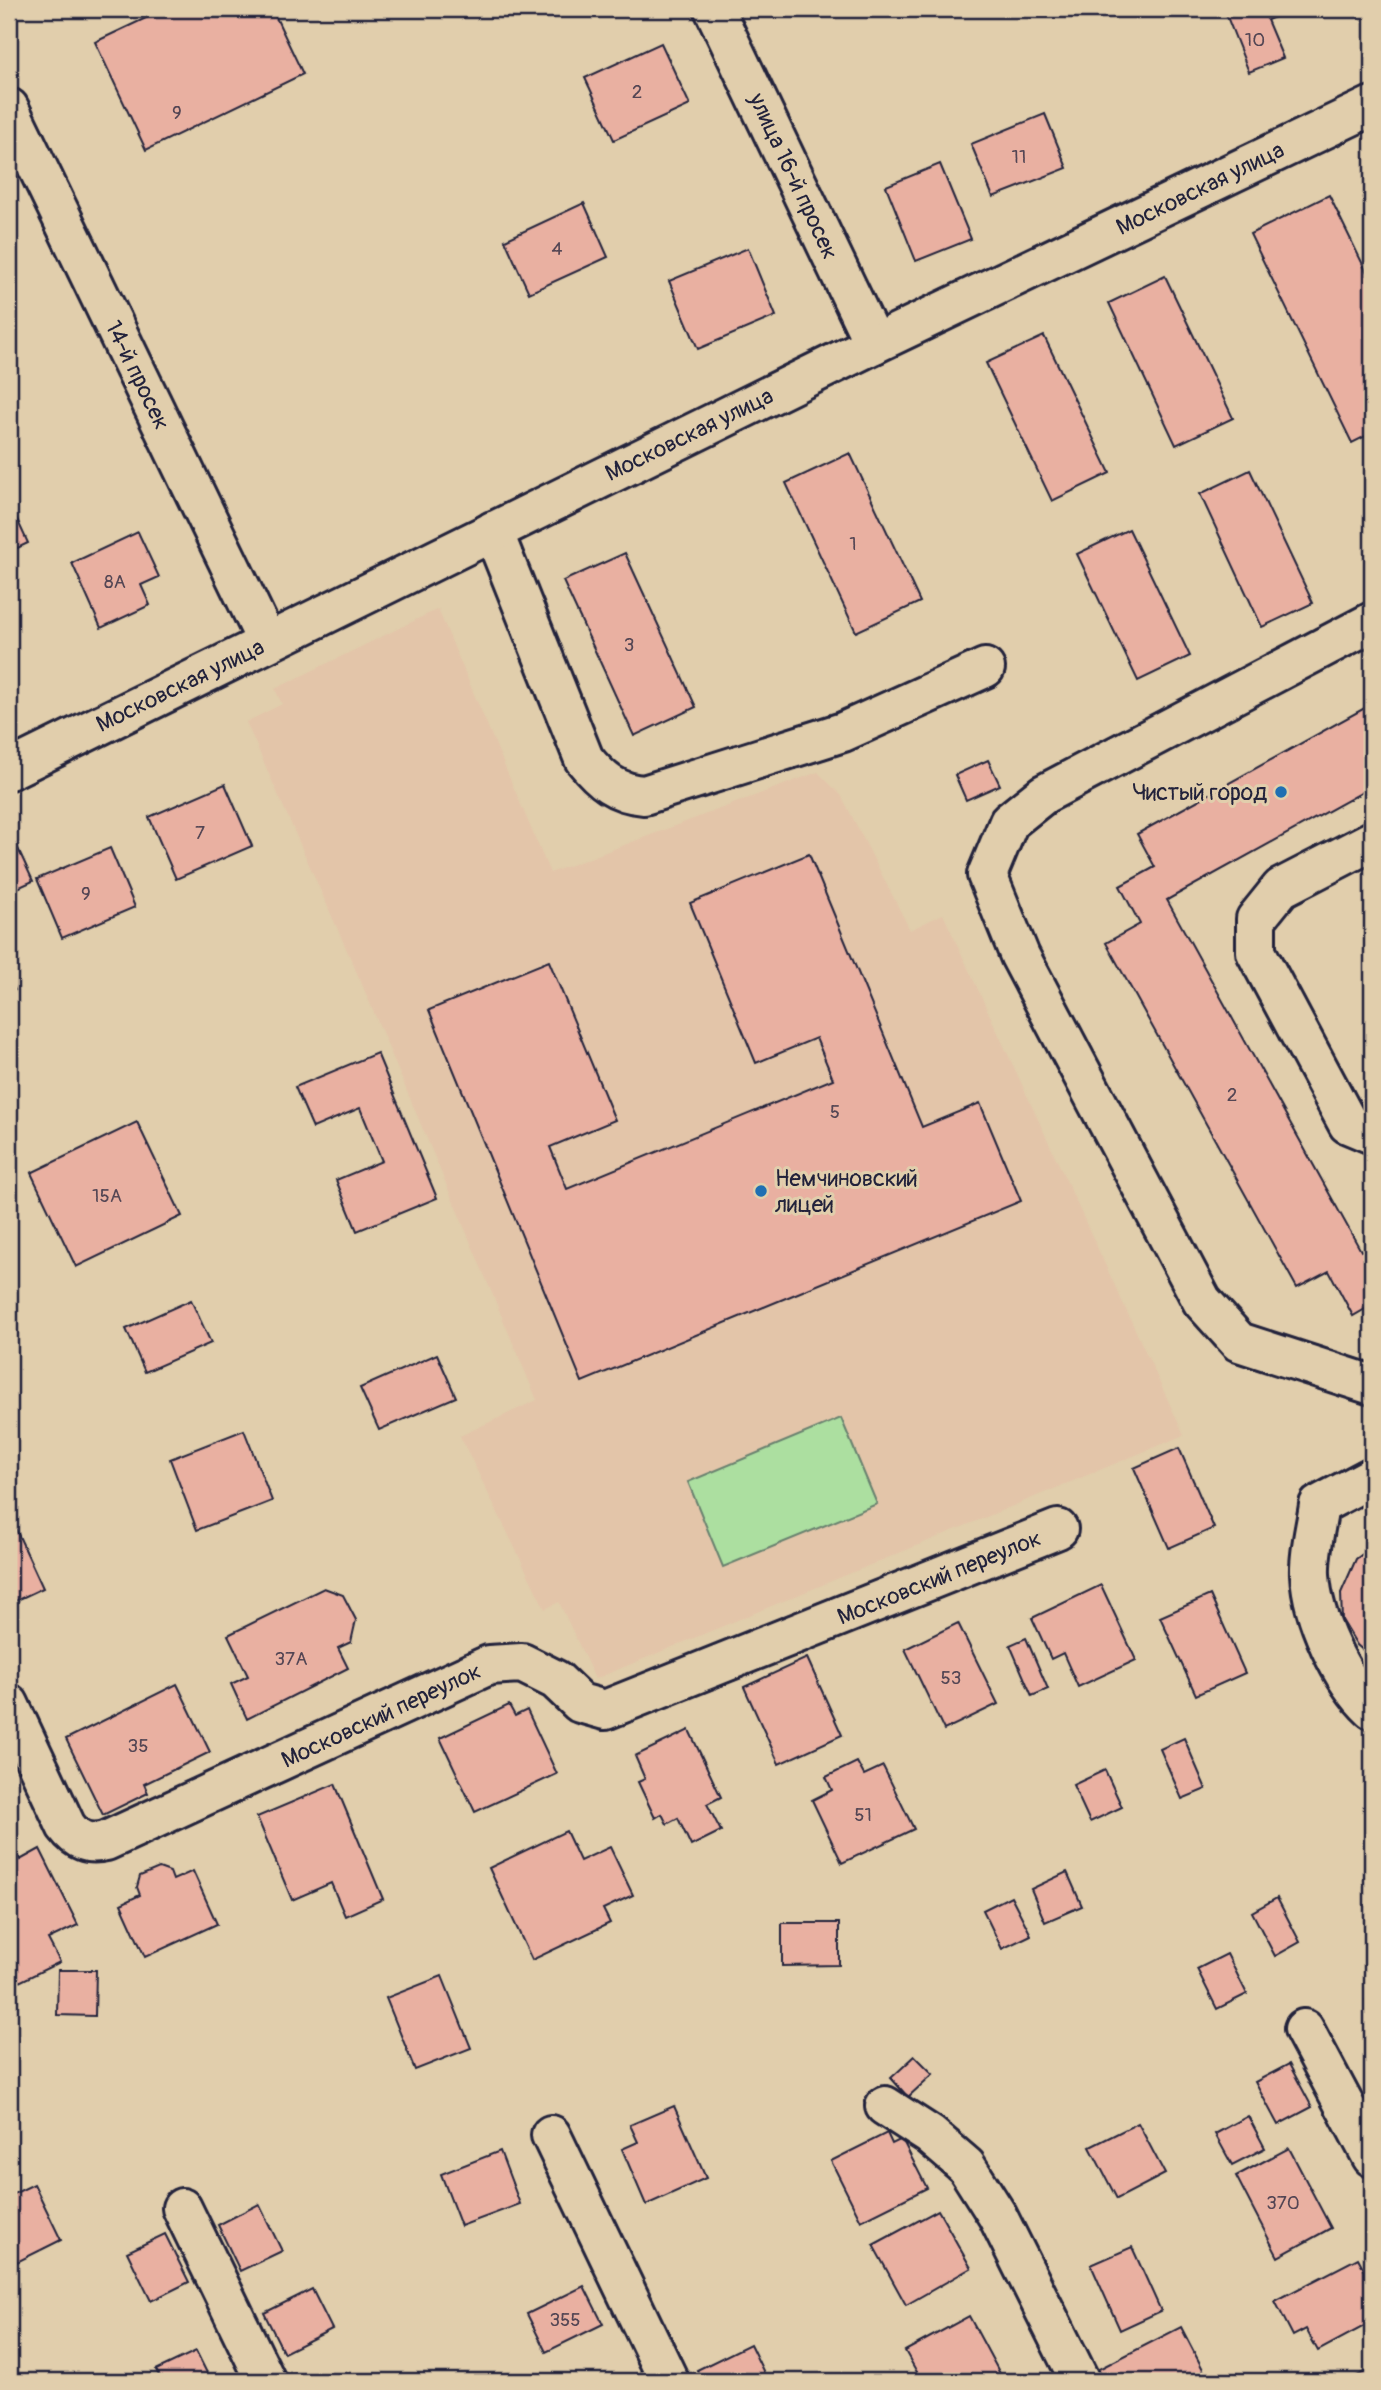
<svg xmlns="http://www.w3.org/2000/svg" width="1381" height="2390" font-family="Pangolin,sans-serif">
<rect width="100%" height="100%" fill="#e1ceac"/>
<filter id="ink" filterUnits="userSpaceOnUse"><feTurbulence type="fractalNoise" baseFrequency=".0143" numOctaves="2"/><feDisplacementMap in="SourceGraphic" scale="14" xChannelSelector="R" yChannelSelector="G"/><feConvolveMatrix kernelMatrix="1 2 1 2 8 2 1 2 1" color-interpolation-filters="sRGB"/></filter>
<g filter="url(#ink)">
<polygon fill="#e3c5a9" points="438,609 550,873 818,772 841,795 910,930 943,914 1184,1435 595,1679 559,1602 545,1609 460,1436 537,1400 361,982 246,722 282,704 275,689"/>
<polygon fill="#acdfa0" stroke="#67806e" stroke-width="2" points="841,1418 877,1504 723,1567 688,1482"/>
<g fill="#e9b0a1" stroke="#22223b" stroke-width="2">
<polygon points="165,9 272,9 303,74 146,150 95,42"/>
<polygon points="1224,9 1296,9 1267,20 1283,58 1249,72"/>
<polygon points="661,43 690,105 614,140 585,78"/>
<polygon points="1045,114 1067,168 993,197 971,144"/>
<polygon points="940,164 971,239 916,261 886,186"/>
<polygon points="1329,195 1372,283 1372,433 1352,443 1250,234"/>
<polygon points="584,203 608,257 529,293 505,240"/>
<polygon points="748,248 776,316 698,349 669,281"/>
<polygon points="1165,276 1233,418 1176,445 1109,303"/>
<polygon points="1044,336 1110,473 1052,501 986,363"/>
<polygon points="850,453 920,602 856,632 786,483"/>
<polygon points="1250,470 1313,603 1262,627 1200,494"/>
<polygon points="9,502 28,543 9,552"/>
<polygon points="1129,529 1190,656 1138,681 1077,554"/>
<polygon points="138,532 159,577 141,585 150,605 101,628 72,563"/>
<polygon points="625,553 696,707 634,736 563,581"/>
<polygon points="1372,704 1372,787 1167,900 1361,1251 1372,1245 1372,1305 1353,1316 1329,1271 1297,1288 1106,943 1140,924 1120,886 1155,867 1137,834"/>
<polygon points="988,760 1000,785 966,800 955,775"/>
<polygon points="225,784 252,846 176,879 149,817"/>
<polygon points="15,842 33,881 9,892 9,844"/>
<polygon points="110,848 135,907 62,938 37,879"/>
<polygon points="809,854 922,1127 980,1103 1021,1201 582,1382 429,1010 549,961 615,1120 550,1147 567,1189 833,1079 816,1038 756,1063 690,903"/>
<polygon points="9,977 15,990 9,993"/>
<polygon points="377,1053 437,1198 357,1231 336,1180 382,1161 360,1108 313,1128 295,1087"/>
<polygon points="137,1122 182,1216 76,1267 31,1173"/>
<polygon points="191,1300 211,1343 145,1372 126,1329"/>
<polygon points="437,1354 456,1397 379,1430 360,1388"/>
<polygon points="244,1430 272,1501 197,1530 170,1459"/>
<polygon points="1179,1448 1214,1528 1169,1548 1134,1468"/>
<polygon points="13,1523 43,1588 9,1604 9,1526"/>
<polygon points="1372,1547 1372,1658 1357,1645 1342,1620 1341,1593 1356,1559"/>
<polygon points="1101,1585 1136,1660 1078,1687 1063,1653 1051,1659 1032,1618"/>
<polygon points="324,1588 343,1595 356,1620 351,1642 338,1648 348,1668 247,1719 231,1684 248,1676 228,1635"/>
<polygon points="1210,1595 1245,1673 1196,1695 1160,1617"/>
<polygon points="958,1623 998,1704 944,1730 905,1649"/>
<polygon points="1026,1638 1048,1689 1032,1696 1010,1645"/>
<polygon points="807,1658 842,1735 779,1764 744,1687"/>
<polygon points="177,1684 210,1752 144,1784 148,1793 103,1815 66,1739"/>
<polygon points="509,1705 515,1716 527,1710 557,1774 475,1812 440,1738"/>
<polygon points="689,1730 721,1797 707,1804 721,1831 691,1846 678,1818 667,1824 662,1814 655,1818 638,1782 645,1779 635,1756"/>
<polygon points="1184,1738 1206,1789 1182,1799 1160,1749"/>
<polygon points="857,1762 864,1775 883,1766 914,1829 842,1863 812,1800 832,1790 826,1777"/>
<polygon points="1105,1770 1122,1807 1090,1822 1073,1785"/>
<polygon points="335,1784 383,1899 345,1916 331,1883 292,1900 257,1817"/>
<polygon points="566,1831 580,1861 610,1847 633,1895 603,1909 610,1923 532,1960 489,1868"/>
<polygon points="9,1838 20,1860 40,1849 78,1925 48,1939 60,1962 9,1987"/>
<polygon points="159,1868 170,1872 173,1880 193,1871 217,1924 145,1957 121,1904 140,1895 137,1887 140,1876"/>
<polygon points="1067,1872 1082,1906 1045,1922 1031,1889"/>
<polygon points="1011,1896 1031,1935 1002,1949 983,1910"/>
<polygon points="1277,1898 1300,1942 1275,1956 1252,1912"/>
<polygon points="782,1923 839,1923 839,1965 782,1966"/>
<polygon points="1227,1954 1247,1994 1217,2009 1197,1969"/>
<polygon points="58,1970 96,1970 95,2016 57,2015"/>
<polygon points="442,1976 471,2048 415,2070 386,1998"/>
<polygon points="1372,1997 1372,2012 1366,2000"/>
<polygon points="915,2056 933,2074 908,2097 891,2078"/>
<polygon points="1289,2064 1312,2107 1278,2125 1255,2082"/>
<polygon points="674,2106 706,2178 646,2205 622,2149 638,2142 630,2125"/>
<polygon points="1248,2116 1265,2148 1232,2165 1215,2134"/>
<polygon points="1138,2123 1165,2174 1117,2199 1090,2147"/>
<polygon points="887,2133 892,2144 902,2139 927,2188 861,2221 831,2161"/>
<polygon points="1289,2148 1331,2228 1278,2257 1236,2176"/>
<polygon points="500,2151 520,2204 461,2226 441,2174"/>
<polygon points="34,2184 61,2240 17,2262 9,2245 9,2196"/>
<polygon points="259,2204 282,2251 240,2271 218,2225"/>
<polygon points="938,2210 971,2268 906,2305 873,2245"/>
<polygon points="165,2234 189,2282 151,2301 127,2252"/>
<polygon points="1132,2247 1161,2311 1120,2330 1091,2265"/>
<polygon points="1358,2258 1372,2284 1372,2322 1318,2351 1306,2329 1293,2336 1275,2301"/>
<polygon points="584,2286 603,2324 546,2352 527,2314"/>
<polygon points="312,2289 332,2329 284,2353 264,2313"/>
<polygon points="969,2316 1004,2381 922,2381 905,2351"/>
<polygon points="1181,2327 1209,2381 1092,2381 1089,2374"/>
<polygon points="750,2344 768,2381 702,2381 697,2370"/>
<polygon points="196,2351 211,2381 162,2381 156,2370"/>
<polygon points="1372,2368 1372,2381 1348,2381"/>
</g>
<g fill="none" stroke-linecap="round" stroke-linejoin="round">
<defs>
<g id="minor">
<polyline points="714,9 874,344"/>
<polyline points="9,108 267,642"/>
<path d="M 493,531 L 584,759 C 601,780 616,793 644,795 L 843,732 L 985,668"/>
<polyline points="1372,622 1044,794 1009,822 987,875 1020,956 1202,1301 1239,1342 1372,1385"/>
<polyline points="9,770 874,344 1372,106"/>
<polyline points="1372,841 1281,888 1256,919 1256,952 1348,1124 1372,1134"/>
<path d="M 1372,1477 L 1319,1505 C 1316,1527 1309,1552 1310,1574 C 1312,1617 1341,1680 1372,1709"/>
<path d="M 9,1704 L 66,1826 C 77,1841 88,1845 106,1841 L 489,1665 L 522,1663 L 556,1680 L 580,1703 L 605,1710 L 1058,1529"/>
<polyline points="1304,2029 1372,2157"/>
<polyline points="885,2106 930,2135 966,2166 997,2215 1080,2381"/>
<polyline points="551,2135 669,2381"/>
<polyline points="182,2208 266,2381"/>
</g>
</defs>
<use href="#minor" stroke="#22223b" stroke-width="44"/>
<use href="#minor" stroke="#e1ceac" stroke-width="38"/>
</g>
</g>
<g fill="#1f6fb2" stroke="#e1ceac" stroke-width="2.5">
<circle cx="1281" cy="792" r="7"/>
<circle cx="761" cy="1191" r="7"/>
</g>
<g text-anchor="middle" stroke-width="6" stroke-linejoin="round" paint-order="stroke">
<g font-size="19" fill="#544654">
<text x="1255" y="46">10</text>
<text x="637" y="98">2</text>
<text x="177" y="119">9</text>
<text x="1019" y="163">11</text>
<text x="557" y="255">4</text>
<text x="853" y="550">1</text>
<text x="115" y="588">8А</text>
<text x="629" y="651">3</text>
<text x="200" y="839">7</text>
<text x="86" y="900">9</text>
<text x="1232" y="1101">2</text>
<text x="835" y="1118">5</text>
<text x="107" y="1202">15А</text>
<text x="291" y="1665">37А</text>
<text x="951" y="1684">53</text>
<text x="138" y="1752">35</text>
<text x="863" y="1821">51</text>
<text x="1283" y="2209">370</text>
<text x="565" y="2326">355</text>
</g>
<g font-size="23" fill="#22223b" stroke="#e1ceac">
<text transform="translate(794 176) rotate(65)" y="8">улица 16-й просек</text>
<text transform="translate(1200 188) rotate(-26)" y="8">Московская улица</text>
<text transform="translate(138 375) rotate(64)" y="8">14-й просек</text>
<text transform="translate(689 434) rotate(-26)" y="8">Московская улица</text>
<text transform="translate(180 685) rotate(-26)" y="8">Московская улица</text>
<text transform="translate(939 1577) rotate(-22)" y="8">Московский переулок</text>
<text transform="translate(381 1715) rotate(-25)" y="8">Московский переулок</text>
</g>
<g font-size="23" fill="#22223b" stroke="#e1ceac" text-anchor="end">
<text x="1267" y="800">Чистый город</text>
<text x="775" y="1186" text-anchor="start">Немчиновский<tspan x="775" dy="26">лицей</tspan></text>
</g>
</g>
<rect width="1381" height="2390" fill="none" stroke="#e1ceac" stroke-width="35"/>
<rect x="18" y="18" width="1346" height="2355" fill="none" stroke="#22223b" stroke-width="2.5" filter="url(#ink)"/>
</svg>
